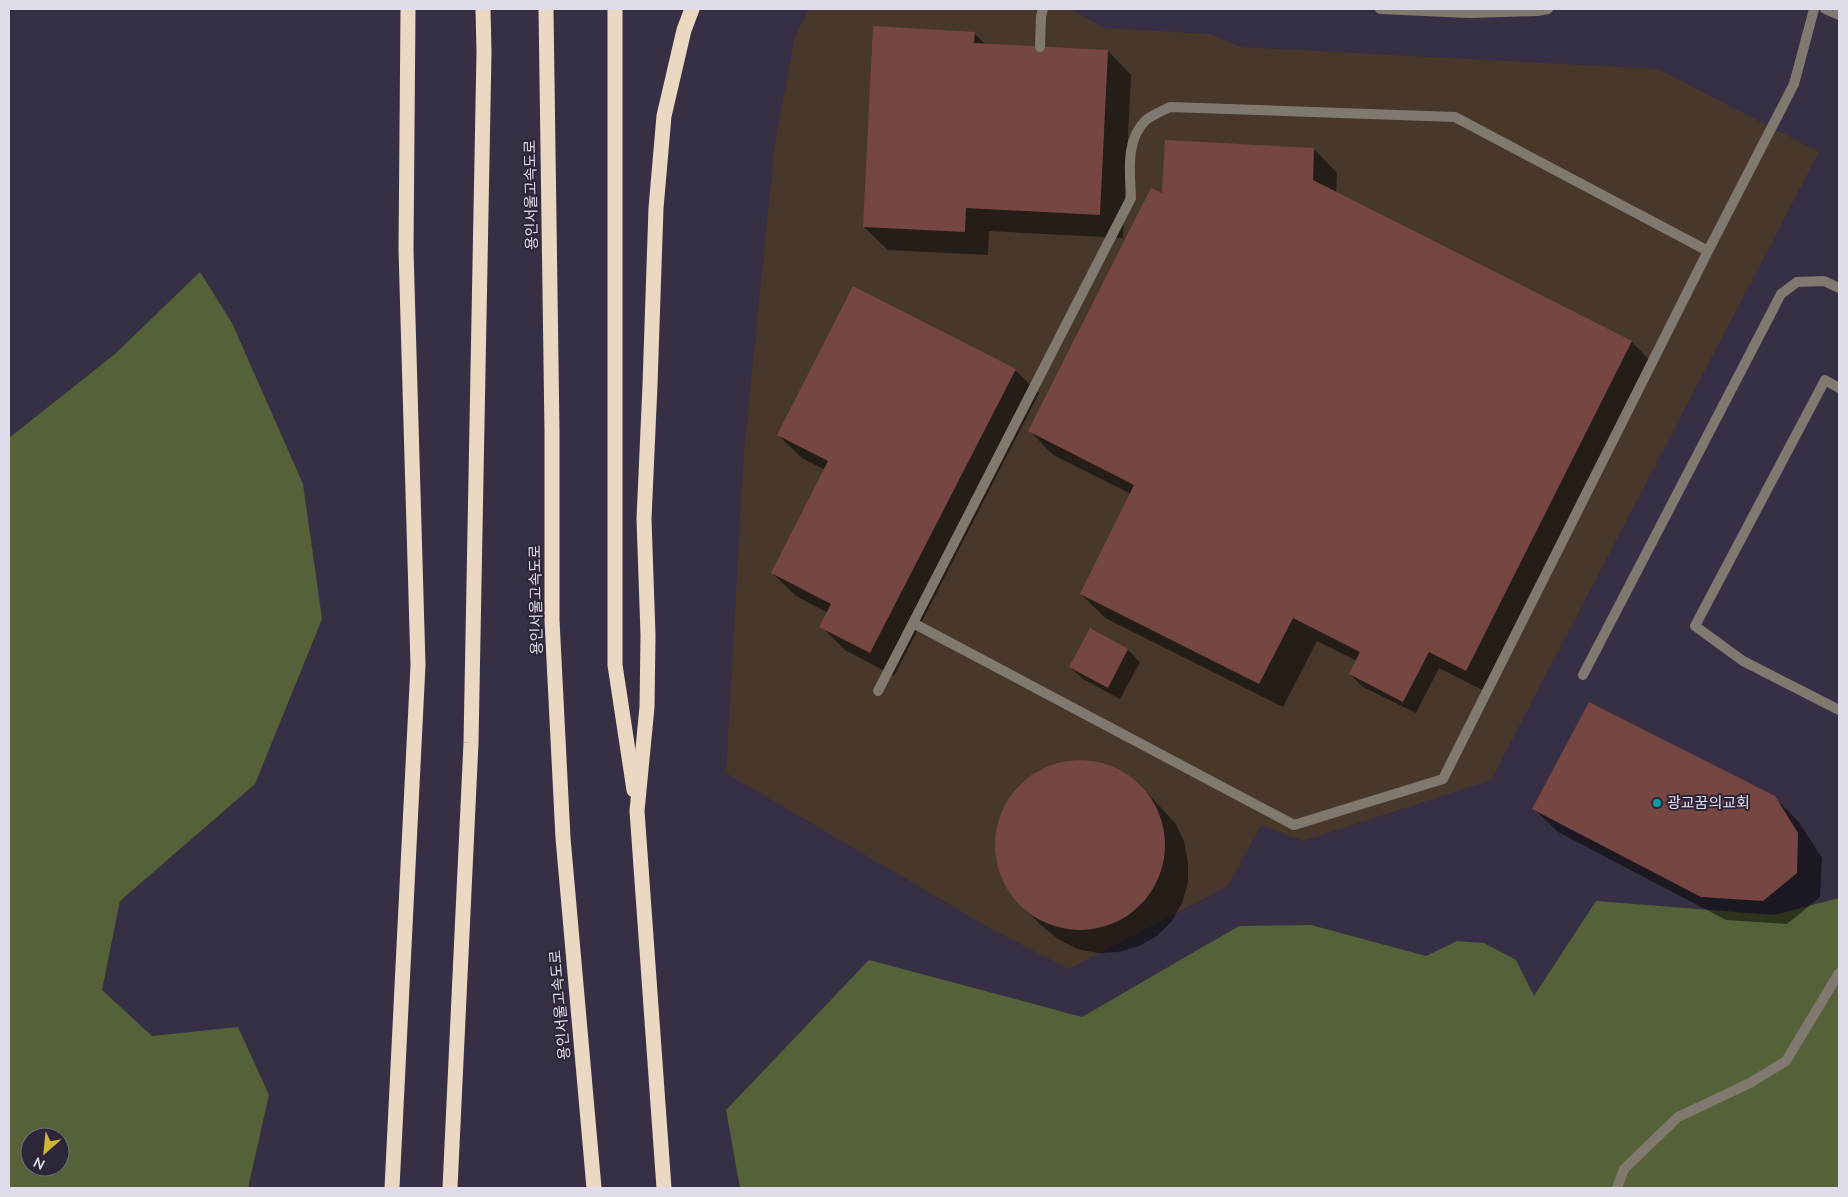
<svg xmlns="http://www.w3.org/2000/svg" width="1848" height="1197" font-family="'Nunito Sans','Noto Sans KR',sans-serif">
<rect width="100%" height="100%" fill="#372f43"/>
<polygon fill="#47382b" points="809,9 1070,9 1105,28 1210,34 1241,47 1658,69 1819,152 1491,780 1303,841 1261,825 1228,886 1069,969 993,930 726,773 744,451 775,142 795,36"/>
<g fill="#556239" fill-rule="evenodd">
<path d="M 200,272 L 232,323 L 303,484 L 322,619 L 255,784 L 120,901 L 102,990 L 152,1036 L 238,1027 L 269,1095 L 248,1188 L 9,1188 L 9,438 L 115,354 ZM 30,1137 L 60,1137 L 60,1167 L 30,1167 Z"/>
<polygon points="1839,898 1839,1188 740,1188 726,1110 869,960 1082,1017 1239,926 1311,925 1426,956 1457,941 1484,943 1516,960 1534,996 1596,901 1774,915"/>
</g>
<g fill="#0007">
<polygon points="974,33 986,45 1108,51 1131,75 1123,238 989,231 988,255 888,250 864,227"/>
<polygon points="1314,149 1337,173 1336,194 1632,342 1655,366 1490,694 1439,668 1416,713 1363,687 1350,674 1357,661 1317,641 1283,707 1105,618 1081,594 1131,494 1053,455 1030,431 1163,195"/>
<polygon points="1015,370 1039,393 894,676 845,650 821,626 828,613 796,596 772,573 825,470 802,458 778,435"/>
<polygon points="1128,650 1140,662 1120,699 1083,679 1070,667"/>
<polygon points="1079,760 1100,763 1119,770 1137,782 1175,823 1184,841 1188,862 1188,883 1182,903 1172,921 1157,936 1139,946 1119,952 1098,953 1077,949 1058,939 1042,926 1018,902 1007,886 999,868 996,850 997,830 1002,812 1011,795 1024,781 1040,770 1058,764"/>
<polygon points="1774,797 1799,822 1822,858 1820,897 1787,924 1726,920 1558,832 1534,809"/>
</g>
<g fill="#754642">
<polygon points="873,26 975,32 974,43 1108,50 1100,215 966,208 965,232 863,227"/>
<polygon points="1165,140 1314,148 1313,180 1632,341 1466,671 1429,652 1403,702 1349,674 1360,652 1293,618 1259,684 1080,594 1134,485 1028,431 1151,188 1162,193"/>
<polygon points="853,286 1016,369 870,653 819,627 831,604 771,573 828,461 777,435"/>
<polygon points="1090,628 1128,649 1108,688 1069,667"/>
<polygon points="1589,702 1775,796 1798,833 1797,873 1763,901 1701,897 1532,809"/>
<circle cx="1080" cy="845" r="85"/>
</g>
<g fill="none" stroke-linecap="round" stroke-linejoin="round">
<g stroke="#807970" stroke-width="10">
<polyline points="1380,9 1469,13 1537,11 1548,9"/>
<polyline points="1825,9 1839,15"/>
<polyline points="1040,47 1041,16 1043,9"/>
<path d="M 1708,251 L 1455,117 L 1170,107 C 1162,111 1152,115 1146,120 C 1125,140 1130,173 1131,198 L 913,623 L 1294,825 L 1443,779 L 1708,251 L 1794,84 L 1814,9"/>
<polyline points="1839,388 1825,380 1695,626 1743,661 1839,710"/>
<polyline points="1583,675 1781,294 1797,282 1824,281 1839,288"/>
<polyline points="878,691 913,623"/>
<polyline points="1617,1188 1624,1169 1678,1117 1750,1083 1786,1061 1839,973"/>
</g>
<g stroke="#ead8c2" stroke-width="15">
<polyline points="546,9 552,432 552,620 563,838 594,1188"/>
<polyline points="615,9 615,665 634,790"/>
<polyline points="392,1188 418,665 406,250 408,9"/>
<polyline points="450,1188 471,743 484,52 483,9"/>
<polyline points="664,1188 637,811 647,707 648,635 644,519 650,385 656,208 664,116 684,30 692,9"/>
</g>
</g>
<circle fill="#0f9aa8" stroke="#2d2538" stroke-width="2" cx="1657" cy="803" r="5"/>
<g text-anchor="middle" stroke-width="4" stroke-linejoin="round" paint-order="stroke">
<g font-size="15" fill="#e1dce9" stroke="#2d2538">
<text transform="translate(531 195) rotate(-91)" y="5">용인서울고속도로</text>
<text transform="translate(536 600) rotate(-91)" y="5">용인서울고속도로</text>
<text transform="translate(560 1005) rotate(-95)" y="5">용인서울고속도로</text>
</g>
<g font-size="15" fill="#e1dce9" stroke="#2d2538" text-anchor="start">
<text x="1667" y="808">광교꿈의교회</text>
</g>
</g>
<rect width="1848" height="1197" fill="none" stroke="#e1dce9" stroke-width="20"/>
<g transform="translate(45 1152) rotate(207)"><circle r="24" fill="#2d2538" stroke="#756e7f"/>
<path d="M0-4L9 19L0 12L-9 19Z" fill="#cfb837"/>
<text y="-8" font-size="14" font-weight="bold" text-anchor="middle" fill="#e1dce9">N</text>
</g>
</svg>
